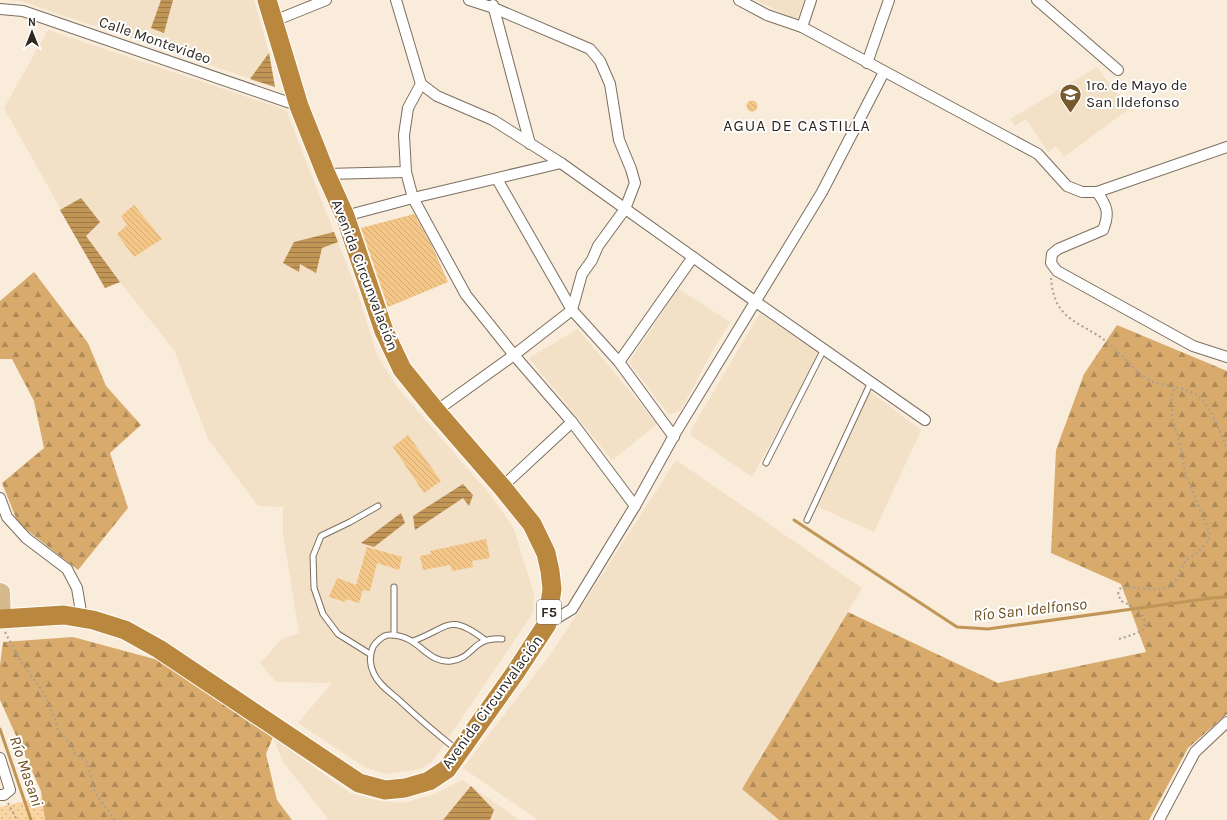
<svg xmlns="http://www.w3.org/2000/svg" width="1227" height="820" font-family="Karla,sans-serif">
<defs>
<pattern id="grass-dots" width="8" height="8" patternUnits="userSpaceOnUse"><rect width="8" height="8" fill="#fbd5a2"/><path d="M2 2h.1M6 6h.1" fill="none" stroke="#d7b78b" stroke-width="1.8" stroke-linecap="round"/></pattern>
<pattern id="forest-firs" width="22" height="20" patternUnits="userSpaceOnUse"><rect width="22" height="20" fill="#d8ab6d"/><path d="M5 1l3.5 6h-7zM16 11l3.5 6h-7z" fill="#b08b59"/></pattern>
<pattern id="water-rules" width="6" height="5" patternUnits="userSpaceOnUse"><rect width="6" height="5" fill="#c09556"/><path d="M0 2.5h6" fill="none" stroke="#9c7a47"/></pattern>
<pattern id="building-back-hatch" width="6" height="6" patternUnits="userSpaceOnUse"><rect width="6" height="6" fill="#f4c687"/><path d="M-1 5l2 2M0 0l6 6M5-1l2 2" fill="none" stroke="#d2aa74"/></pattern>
</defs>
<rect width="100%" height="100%" fill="#faecda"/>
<g fill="#f2e0c7">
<polygon points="5,0 254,0 269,53 275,87 21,1"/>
<polygon points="755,0 804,0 797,20"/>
<polygon points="48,30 286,110 358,294 377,355 397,387 492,497 514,529 534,594 533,613 432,762 420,769 388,774 366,768 298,723 332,683 276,682 260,663 282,639 299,633 283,534 283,507 258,506 208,439 174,350 120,282 105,288 4,108"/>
<polygon points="1097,67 1129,109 1064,157 1056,146 1048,152 1026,119 1015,126 1010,119"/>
<polygon points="677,288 730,322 710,355 681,410 669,415 629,362 663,312"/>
<polygon points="760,313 820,354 752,477 692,436 691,430"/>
<polygon points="578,329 657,424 612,460 529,358"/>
<polygon points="869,391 921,430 874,532 816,506"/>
<polygon points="676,460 862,588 742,789 779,820 538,820 463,768 551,654"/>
<polygon points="273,737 350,793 380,801 403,803 432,795 462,780 520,820 329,820 283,762"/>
</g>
<polygon fill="url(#grass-dots)" points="42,797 45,820 0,820 0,807"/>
<g fill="url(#forest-firs)">
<polygon points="34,272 88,343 106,386 141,425 110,453 128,508 78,570 18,523 2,483 44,448 34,401 12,359 0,359 0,301"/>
<polygon points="1117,325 1227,371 1227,714 1188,748 1149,820 779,820 742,789 848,612 998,683 1146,652 1121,584 1051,553 1056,450 1084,374"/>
<polygon points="73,637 158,660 273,737 266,754 277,800 292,820 45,820 41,791 0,700 0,665 3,642"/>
</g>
<g fill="url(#water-rules)">
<polygon points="161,0 173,0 164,33 151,28"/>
<polygon points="269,53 275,87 250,79"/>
<polygon points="81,198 100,222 86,236 120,282 105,288 60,210"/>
<polygon points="334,232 338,242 322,248 316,273 300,264 299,272 283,263 294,242"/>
<polygon points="463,484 473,495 469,506 463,498 415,530 413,516"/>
<polygon points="401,513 405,523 374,547 361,543"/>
<polygon points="471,786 494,810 490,820 443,820"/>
</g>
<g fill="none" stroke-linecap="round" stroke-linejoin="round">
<g stroke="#c09556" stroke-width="3">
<polyline points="794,520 957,627 988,629 1212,598 1227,597"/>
<polyline points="0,729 31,820"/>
</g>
</g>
<g fill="url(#building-back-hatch)">
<circle cx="752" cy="106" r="5.5"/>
<polygon points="134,205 162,239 134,257 117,234 127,225 121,216"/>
<polygon points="414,214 432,246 448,282 388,307 361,228"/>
<polygon points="408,435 441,481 424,493 393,447"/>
<polygon points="486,539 490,558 472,561 473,567 452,571 450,565 423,570 420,556 431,554 430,551"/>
<polygon points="367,547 402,557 399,570 377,563 370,591 363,590 359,603 346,599 345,602 329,597 337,578 356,585"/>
</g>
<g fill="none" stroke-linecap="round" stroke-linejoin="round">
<defs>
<g id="lane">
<polyline points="766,463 824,349"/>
<polyline points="807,520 871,382"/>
<polyline points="394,587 394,635"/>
<path d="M 413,641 C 449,628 448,612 485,640"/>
<polyline points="370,654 338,634 323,614 314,588 313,556 321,536 350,522 378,506"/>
<path d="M 457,750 C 437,734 418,718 399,700 C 390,692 379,685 374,674 C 370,666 369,656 373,647 C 375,643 383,635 389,635 C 419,634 426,664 451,661 C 475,658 471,637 502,639"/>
</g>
<g id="street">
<polyline points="396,0 421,84 437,96 493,120 561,163 756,302 925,420"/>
<polyline points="739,0 767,15 802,27 1038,154 1067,186 1082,192 1097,192 1227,147"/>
<polyline points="1037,0 1118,70"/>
<polyline points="493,5 530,144"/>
<polyline points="0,9 23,11 299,106"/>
<polyline points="274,21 326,0"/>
<polyline points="802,27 811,0"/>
<polyline points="867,63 889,0"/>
<polyline points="421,84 408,108 404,135 406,172 413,198 466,295 514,355 572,422 635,506"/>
<polyline points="326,174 406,172"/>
<polyline points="497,179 572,310 619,362 674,437"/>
<path d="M 1097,192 C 1107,206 1110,213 1103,230 L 1058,249 L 1052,254 L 1051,263 L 1057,271 L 1193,346 L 1227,357"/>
<polyline points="345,216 413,198 561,163"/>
<polyline points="619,362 693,257"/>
<polyline points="436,411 514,355 572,310 582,274 592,260 598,246 625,209 635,183 631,169 619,140 610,84 600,61 590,49 494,8 469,0"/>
<polyline points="502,487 572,422"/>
<polyline points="0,498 7,517 26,538 67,569 77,588 82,618"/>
<polyline points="547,624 572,609 635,506 676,432 822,192 884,72"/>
<polyline points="0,758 10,790 4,795 0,795"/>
<polyline points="1159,820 1195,752 1227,722"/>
</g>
<polyline id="primary" points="0,591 2,592 3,619"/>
<polyline id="highway" points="0,619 64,615 93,620 125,630 159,649 359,783 385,790 405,788 429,781 447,769 515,673 547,624 552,589 550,571 546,553 532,524 502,487 436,411 402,369 384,331 345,216 326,174 299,106 267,0"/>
</defs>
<use href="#lane" stroke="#7b6f5f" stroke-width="7"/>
<use href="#street" stroke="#7b6f5f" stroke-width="12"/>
<use href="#primary" stroke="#fff" stroke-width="18"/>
<use href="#highway" stroke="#fff" stroke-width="21"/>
<g stroke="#aa9f91" stroke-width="2" stroke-dasharray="2 3" stroke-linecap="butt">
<path d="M 1051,278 C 1052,291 1055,304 1065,314 C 1075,324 1091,330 1103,339 C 1121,351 1132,371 1151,381 C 1166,387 1192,387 1202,400 C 1214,413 1220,433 1227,449"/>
<polyline points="5,632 21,662 42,690 56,720 58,730 71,745 75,754 87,762 95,793 115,820"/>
<path d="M 1119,639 L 1132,635 L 1143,630 L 1145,623 L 1143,616 L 1136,608 L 1121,601 L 1118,594 L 1121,587 C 1129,586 1135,588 1144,589 C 1153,590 1162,589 1170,587 L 1176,580 L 1185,561 L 1198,552 L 1209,540 L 1210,534 L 1184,470 L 1183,455 L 1173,420 L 1171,401 L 1174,387"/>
<polyline points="8,803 17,820"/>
</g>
<use href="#lane" stroke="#fff" stroke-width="5"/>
<use href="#street" stroke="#fff" stroke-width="10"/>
<use href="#primary" stroke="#d5b88b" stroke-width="16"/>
<use href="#highway" stroke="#b9883e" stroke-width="19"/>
</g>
<defs>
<symbol id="school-pin" viewBox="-11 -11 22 30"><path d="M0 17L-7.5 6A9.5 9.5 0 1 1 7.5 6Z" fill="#77592e" stroke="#fff"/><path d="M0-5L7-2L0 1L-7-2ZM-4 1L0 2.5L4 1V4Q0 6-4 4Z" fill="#fff"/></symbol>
</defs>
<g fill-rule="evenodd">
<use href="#school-pin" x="1058" y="82" width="25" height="34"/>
</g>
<g text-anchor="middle" stroke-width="4" stroke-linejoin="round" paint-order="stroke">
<rect fill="#fff" stroke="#6c6864" stroke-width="1" x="537" y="600" width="24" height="24" rx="3"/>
<g font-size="14" font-weight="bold" fill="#2d2721">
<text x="549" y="617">F5</text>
</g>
<g font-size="15" fill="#2d2721" stroke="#fff">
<text transform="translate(155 40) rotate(19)" y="5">Calle Montevideo</text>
<text transform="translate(365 275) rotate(69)" y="5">Avenida Circunvalación</text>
<text transform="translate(492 702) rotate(-54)" y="5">Avenida Circunvalación</text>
</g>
<g font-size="15" fill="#2d2721" stroke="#fff" text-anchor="start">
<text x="1086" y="90">1ro. de Mayo de<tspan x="1086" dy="17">San Ildefonso</tspan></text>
</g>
<g font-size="16" letter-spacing="1" fill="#2d2721" stroke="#fff">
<text x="797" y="131">AGUA DE CASTILLA</text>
</g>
<g font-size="16" font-style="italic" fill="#6f5021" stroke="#fff">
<text transform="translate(1030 609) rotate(-6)" y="6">Río San Idelfonso</text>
<text transform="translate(27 771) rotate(71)" y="6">Río Masani</text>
</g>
</g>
<g transform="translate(32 32)" stroke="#ffffff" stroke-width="3" paint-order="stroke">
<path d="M0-3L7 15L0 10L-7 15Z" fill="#2d2721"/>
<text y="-6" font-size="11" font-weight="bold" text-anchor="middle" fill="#2d2721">N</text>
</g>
</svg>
